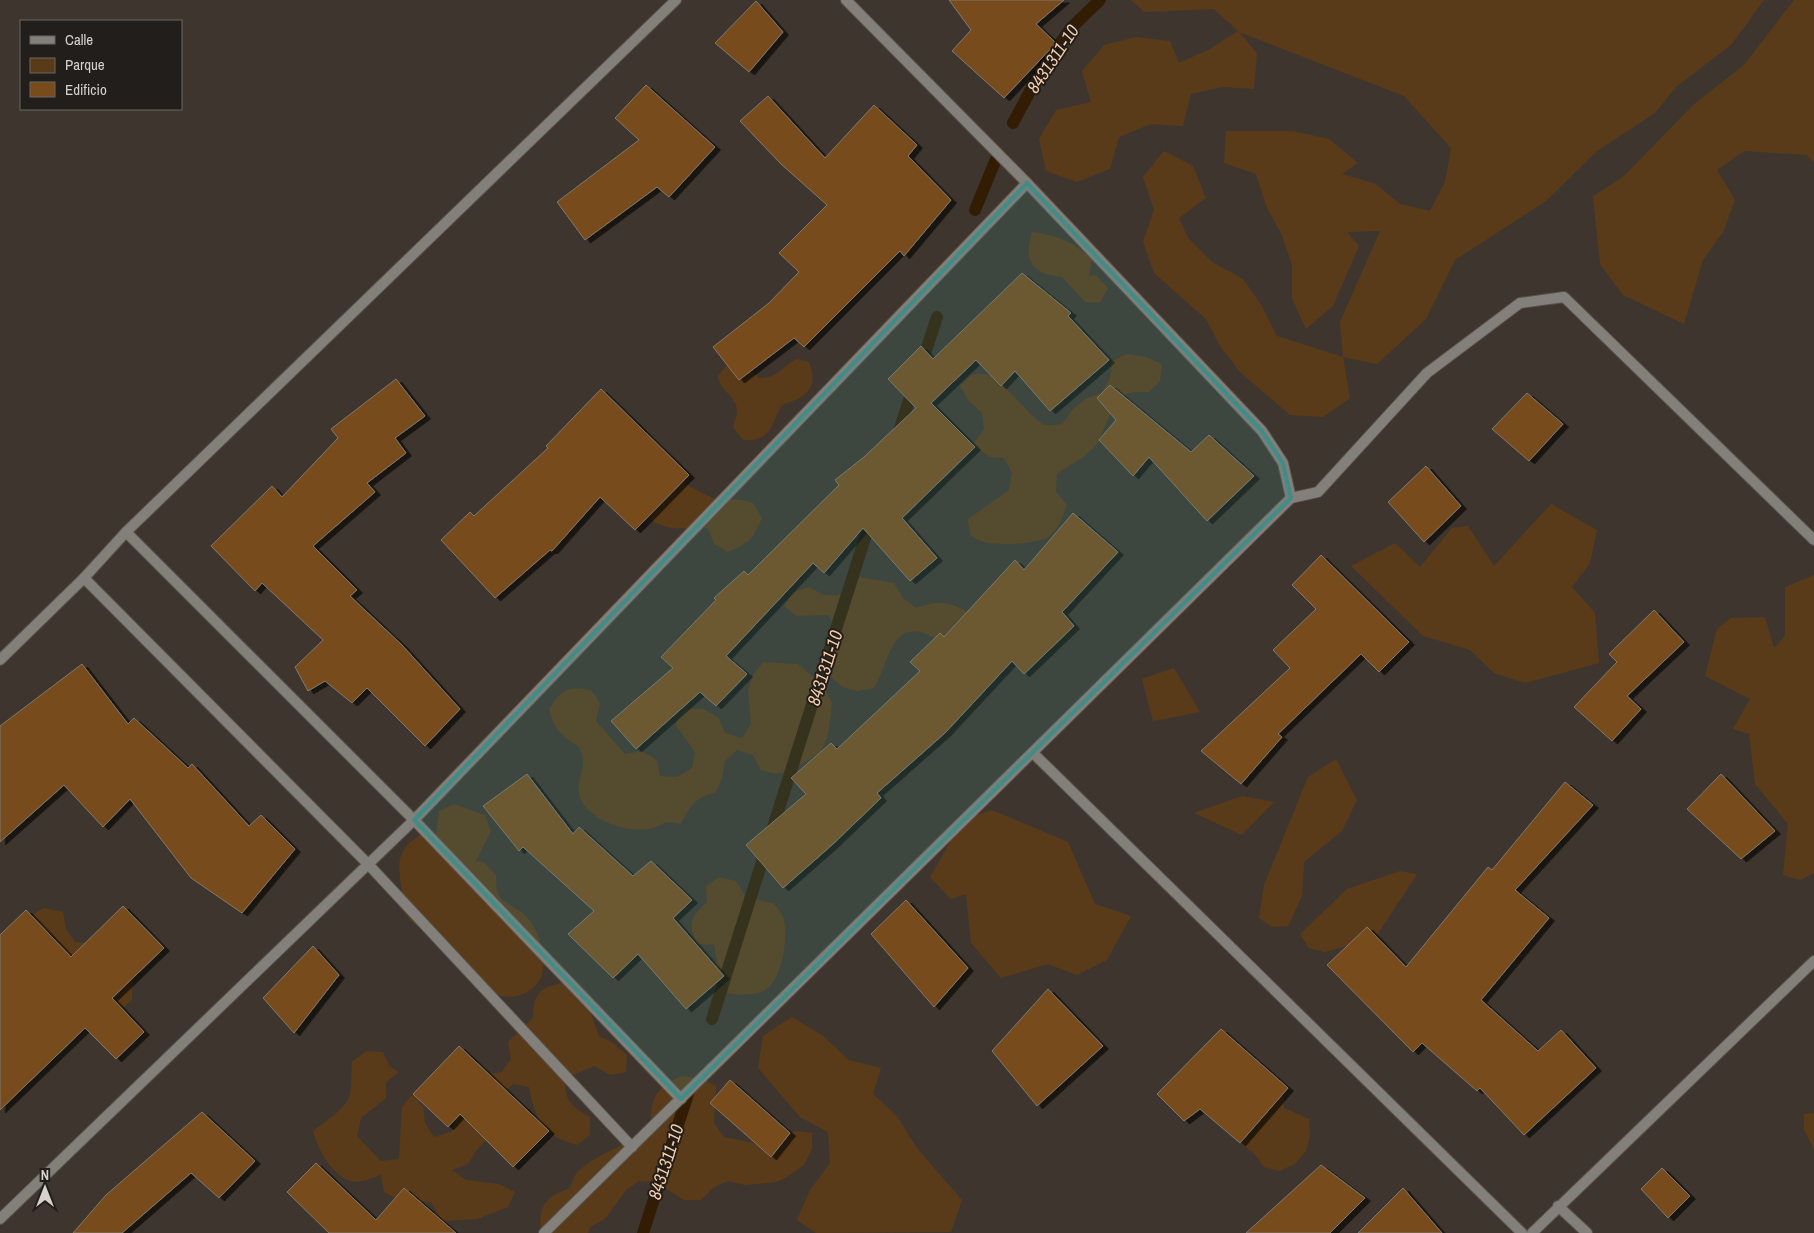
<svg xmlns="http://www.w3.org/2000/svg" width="1814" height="1233" font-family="'Archivo Narrow',sans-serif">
<defs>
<filter id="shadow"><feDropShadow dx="5.5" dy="3" stdDeviation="0" flood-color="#0009"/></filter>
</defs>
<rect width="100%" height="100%" fill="#3e362e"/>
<g fill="#5a3b19">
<polygon points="1131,0 1764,0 1731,45 1676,87 1655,113 1597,151 1546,201 1455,260 1426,319 1377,364 1343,357 1350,398 1323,417 1290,415 1240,372 1220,346 1206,319 1154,273 1143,242 1154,210 1143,177 1164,151 1193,166 1206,198 1179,218 1188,238 1212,262 1243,279 1262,306 1277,336 1343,357 1340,322 1380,231 1347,232 1359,246 1333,306 1306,329 1292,298 1292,265 1282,235 1267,208 1256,174 1224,163 1226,131 1293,131 1329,139 1358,163 1342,174 1376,184 1400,204 1430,211 1445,182 1451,148 1404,96 1239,32 1257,53 1254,89 1222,87 1191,94 1183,126 1151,124 1119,137 1110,169 1077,182 1046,171 1039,139 1056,110 1091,102 1082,71 1104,45 1136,37 1170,41 1179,63 1210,49 1238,31 1214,9 1144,12"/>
<polygon points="1794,0 1814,0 1814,163 1807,155 1744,151 1717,170 1735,200 1723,232 1703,260 1684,324 1623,295 1600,264 1593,196 1623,177 1693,105 1744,65"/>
<path d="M 1032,232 C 1057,235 1075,242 1092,260 L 1089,276 L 1096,275 L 1108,288 L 1100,303 L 1085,302 L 1062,277 C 1032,274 1023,261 1032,232 Z"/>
<path d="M 1127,354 L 1146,357 L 1162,364 L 1160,381 L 1149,392 L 1133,392 L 1117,398 L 1098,443 L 1086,455 L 1057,474 L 1056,492 L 1067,505 C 1063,516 1059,528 1050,536 C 1039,544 997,546 984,542 C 979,541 974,537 970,535 L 968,519 L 1009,490 L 1012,473 L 1004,458 L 989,457 L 975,447 L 974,443 L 984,429 L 982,413 L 968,400 L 960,386 L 972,374 C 976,375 983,373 988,375 C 1006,382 1034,423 1046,425 C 1051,426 1057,424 1062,424 L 1072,410 L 1085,399 L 1101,393 L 1110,378 L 1112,361 Z"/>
<path d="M 797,359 L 809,362 C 819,388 806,398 783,404 C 770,422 774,442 743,440 L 733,427 C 734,423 737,416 737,411 C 737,396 719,391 718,376 L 728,364 L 746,365 L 759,378 C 777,379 782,366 797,359 Z"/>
<path d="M 680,480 C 691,487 709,499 723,500 C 737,500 738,498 753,503 L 762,518 C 753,539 749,544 728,552 L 714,544 L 708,528 C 683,527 670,533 648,518 L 650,501 Z"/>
<polygon points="1551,504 1597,530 1590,563 1572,587 1595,613 1599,663 1525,683 1494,673 1470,650 1423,636 1351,566 1395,543 1420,567 1452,528 1468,526 1494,566"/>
<polygon points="1814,575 1814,873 1800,880 1783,875 1788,824 1755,784 1749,734 1733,729 1750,699 1705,676 1717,629 1731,618 1765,617 1774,648 1785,636 1785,587"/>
<path d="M 859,577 L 894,583 L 903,598 L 916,608 C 938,601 947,600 967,612 L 964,626 L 938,640 C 891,612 891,660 874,688 L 857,691 L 842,687 L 830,676 L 825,661 L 836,629 L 828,615 L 796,616 L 784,606 L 793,592 L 809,587 L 824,595 L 842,595 L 844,585 Z"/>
<path d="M 763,662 L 798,664 L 824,687 L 832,703 L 828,736 L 821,752 L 792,770 L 776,774 L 761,770 L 753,755 L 737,750 L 725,761 L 722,778 L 716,792 C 695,798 691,805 681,824 C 658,820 667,825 649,829 C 628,833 587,820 580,797 C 574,781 589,767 580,749 C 578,744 570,742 566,738 C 555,729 552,721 549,709 C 561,689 568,686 591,690 L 600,703 L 596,721 L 625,754 L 642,751 L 657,760 L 660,776 L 677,777 L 692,768 L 695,752 L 675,724 L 686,709 L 703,709 L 719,718 L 725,733 L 742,738 L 751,724 L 748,691 L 753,675 Z"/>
<polygon points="1174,668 1200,712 1153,721 1142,679"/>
<polygon points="1336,759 1357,800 1342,831 1304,862 1302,896 1288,926 1272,927 1259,918 1264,885 1308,777"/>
<polygon points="1242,796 1274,802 1242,835 1194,813"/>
<path d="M 454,804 L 485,815 L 491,831 L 476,861 L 484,862 L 496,875 C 496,902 501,898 521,912 C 538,924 547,955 542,974 C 538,990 515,1002 499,995 C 495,993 491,987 487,985 C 478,977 466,975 457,968 C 449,962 443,949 436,941 C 425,930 411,925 404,910 C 401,904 403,897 402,891 C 398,865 395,851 420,835 L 435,843 L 439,811 Z"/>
<polygon points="992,810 1068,842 1095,904 1131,916 1107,960 1077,975 1048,964 1001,978 971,943 966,894 951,899 930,877 963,820"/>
<polygon points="1400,871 1417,874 1375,938 1325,952 1309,948 1300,934 1347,889"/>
<path d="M 719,877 L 736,881 L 745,896 L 774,904 C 778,909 783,914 784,920 C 788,940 782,985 761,992 C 746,997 730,994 715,991 L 710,975 L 717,961 L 714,945 L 697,944 C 688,924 690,917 707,902 L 706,886 Z"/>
<polygon points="44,908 63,912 66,929 75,942 91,943 122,965 132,979 132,999 120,1011 30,916"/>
<path d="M 562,983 L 578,988 L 587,1003 L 599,1036 L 613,1043 L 627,1055 L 626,1072 L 610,1075 L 595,1066 L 565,1078 C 564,1100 571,1106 590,1117 L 590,1135 L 577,1145 C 543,1136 535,1119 529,1087 L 513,1084 L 501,1094 L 487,1139 L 476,1151 L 468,1164 L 452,1170 L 466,1180 L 499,1184 L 515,1192 L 508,1207 L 477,1219 L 442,1221 L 431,1202 L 399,1200 L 384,1192 L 381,1175 C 372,1178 360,1184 350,1181 C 330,1173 318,1149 313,1131 C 325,1121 346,1110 350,1094 C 352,1087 351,1071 352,1062 L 366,1051 L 383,1052 L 390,1067 L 399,1072 L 386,1082 L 386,1098 L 361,1118 L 357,1136 L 381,1161 L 399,1159 L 402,1107 L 413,1094 L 423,1107 L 425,1123 L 434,1137 L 451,1132 L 457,1117 L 485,1075 L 502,1072 L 511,1059 L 508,1042 L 533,1018 C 534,994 538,988 562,983 Z"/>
<polygon points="792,1017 823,1036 849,1060 881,1068 873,1094 897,1116 916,1147 962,1200 951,1232 816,1233 797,1220 810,1190 830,1163 828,1132 800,1117 758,1068 763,1036"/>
<path d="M 681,1076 L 700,1078 L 716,1086 L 714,1123 L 724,1137 L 758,1144 L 795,1131 L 812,1133 L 812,1149 L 804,1165 L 790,1175 L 777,1182 L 745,1185 L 728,1181 L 713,1188 L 701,1200 L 684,1200 L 655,1182 L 639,1181 L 626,1190 L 605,1219 L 590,1227 L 588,1233 L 541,1233 C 538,1206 545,1197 570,1188 C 572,1184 573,1178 576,1174 C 587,1159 633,1141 651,1129 C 650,1100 654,1089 681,1076 Z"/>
<polygon points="1283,1092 1284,1108 1309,1119 1310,1135 1306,1151 1295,1164 1279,1171 1264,1167 1253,1152 1240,1143"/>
<polygon points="1814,1113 1814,1150 1804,1129 1804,1114"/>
</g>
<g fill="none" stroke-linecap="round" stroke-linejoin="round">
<g stroke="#321c03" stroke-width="12">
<polyline points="1013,123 1043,67 1071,28 1100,0"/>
<polyline points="975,210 996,159"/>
<polyline points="921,366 937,317"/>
<polyline points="897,437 914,385"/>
<polyline points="712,1019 872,516"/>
<polyline points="643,1233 689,1091"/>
</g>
</g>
<g fill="#774c1a" stroke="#81786f" filter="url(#shadow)">
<polygon points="949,0 1064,0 1036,24 1056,43 1004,98 952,51 971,30"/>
<polygon points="756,1 783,32 749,72 715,43"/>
<polygon points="646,85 715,147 669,197 657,187 585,240 557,202 639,140 615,118"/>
<polygon points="768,96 825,158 874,105 917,145 908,156 951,200 904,256 900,251 804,347 794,338 739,380 713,347 769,303 799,272 779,253 827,205 781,164 740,121"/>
<polygon points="1022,273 1071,313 1068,316 1109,360 1050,411 1015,371 1001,386 976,360 931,403 975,447 902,518 937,558 910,581 863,528 824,573 813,563 726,656 747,674 716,706 700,692 636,749 611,721 673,668 661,657 716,600 714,598 744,571 748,575 839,485 835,480 864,457 916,408 888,379 921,346 933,359"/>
<polygon points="396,379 425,416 395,438 406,453 367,483 375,492 313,546 357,590 350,596 402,645 460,709 425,746 367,688 352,703 325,681 308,691 295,667 323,640 262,583 255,591 211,546 272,486 282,497 338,438 331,429"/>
<polygon points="1110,385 1191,452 1209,435 1254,476 1207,521 1149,457 1133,476 1099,440 1116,420 1097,398"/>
<polygon points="601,389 689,475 635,530 600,497 552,551 550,550 495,598 441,540 470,512 474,516 548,448 546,446"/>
<polygon points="1527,393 1563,424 1529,461 1492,429"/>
<polygon points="1426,466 1461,506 1424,542 1388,502"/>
<polygon points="1073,513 1118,552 1062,612 1074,626 1024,674 1012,661 945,733 877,793 881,798 832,845 783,888 746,845 806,794 791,778 831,743 837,749 920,671 910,662 940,633 944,637 1015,560 1024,570"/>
<polygon points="1321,555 1409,642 1379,672 1361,654 1278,734 1282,737 1241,784 1201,751 1290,668 1273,650 1316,609 1292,585"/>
<polygon points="1654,610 1684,642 1627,696 1641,709 1612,741 1574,707 1617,662 1609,654"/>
<polygon points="82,664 128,724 134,718 188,768 192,764 249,826 261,815 295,849 242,913 191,878 130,799 103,827 64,785 0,842 0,726"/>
<polygon points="527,774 573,834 579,827 633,876 651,861 692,900 673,918 724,976 686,1009 638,954 613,978 568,934 594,911 523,847 519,851 483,806"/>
<polygon points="1721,774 1775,831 1741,859 1687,809"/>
<polygon points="1565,782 1593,805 1515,890 1549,918 1481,1000 1538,1051 1561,1030 1596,1068 1524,1135 1480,1088 1477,1091 1422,1043 1413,1052 1327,965 1367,927 1406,967 1488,867 1492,870"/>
<polygon points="906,900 968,968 934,1007 871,934"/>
<polygon points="123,906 164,948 112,998 144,1032 116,1059 85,1028 0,1110 0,935 26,910 71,957"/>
<polygon points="313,946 339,975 294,1033 263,998"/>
<polygon points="1048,989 1103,1046 1037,1106 992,1051"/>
<polygon points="1221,1029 1288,1088 1240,1143 1200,1109 1184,1121 1157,1094"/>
<polygon points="459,1046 549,1131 513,1167 460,1114 448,1127 413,1094"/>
<polygon points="730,1080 790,1133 771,1157 710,1103"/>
<polygon points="202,1112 255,1161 219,1198 191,1173 122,1233 73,1233 106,1195"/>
<polygon points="316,1163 376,1220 404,1188 456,1233 329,1233 287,1192"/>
<polygon points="1321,1165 1365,1198 1330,1233 1246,1233"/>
<polygon points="1662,1168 1690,1196 1668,1218 1641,1189"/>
<polygon points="1403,1188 1442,1233 1358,1233"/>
</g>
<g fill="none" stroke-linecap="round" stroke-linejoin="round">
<defs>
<g id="minor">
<polyline points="846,0 1027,183 1262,431 1283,463 1291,498"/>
<polyline points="126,532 414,820 681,1099"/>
<polyline points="84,578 367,863 632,1147"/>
<polyline points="0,660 84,578 126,532 676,0"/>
<polyline points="1033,753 1522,1233"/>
<polyline points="1558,1206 1587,1233"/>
<polyline points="0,1219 414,820 1027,183"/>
<polyline points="544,1233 1291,498 1318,492 1427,373 1520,303 1564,297 1814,540"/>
<polyline points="1532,1233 1814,961"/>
</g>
</defs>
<use href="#minor" stroke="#59524a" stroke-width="12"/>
<use href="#minor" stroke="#837f7b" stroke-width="10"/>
</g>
<path fill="#418d86" fill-opacity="0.2" stroke="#418d86" stroke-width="4" stroke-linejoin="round" d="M 1027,183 L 1262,431 L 1283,463 L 1291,498 L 681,1099 L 414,820 Z"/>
<g text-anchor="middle" stroke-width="4" stroke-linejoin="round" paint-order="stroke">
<g font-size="18" font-style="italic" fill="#f6cda6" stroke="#221e1b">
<text transform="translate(1053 59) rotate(-56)" y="6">8431311-10</text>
<text transform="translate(825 668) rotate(-72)" y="6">8431311-10</text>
<text transform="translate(666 1162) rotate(-72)" y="6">8431311-10</text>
</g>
</g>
<rect x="20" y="20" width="162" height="90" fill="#221e1b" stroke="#6a6662"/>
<rect x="30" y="36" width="25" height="8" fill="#837f7b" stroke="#6a6662"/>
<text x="65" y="45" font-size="15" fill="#d6d1cc">Calle</text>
<rect x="30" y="58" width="25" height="15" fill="#5a3b19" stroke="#6a6662"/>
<text x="65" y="70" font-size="15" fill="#d6d1cc">Parque</text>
<rect x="30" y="82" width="25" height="15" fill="#774c1a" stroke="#6a6662"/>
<text x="65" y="95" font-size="15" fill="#d6d1cc">Edificio</text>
<g transform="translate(45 1188)" stroke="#221e1b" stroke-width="4" paint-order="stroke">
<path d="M0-4L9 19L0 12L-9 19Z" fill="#d6d1cc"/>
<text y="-8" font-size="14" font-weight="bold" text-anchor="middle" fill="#d6d1cc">N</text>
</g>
</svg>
